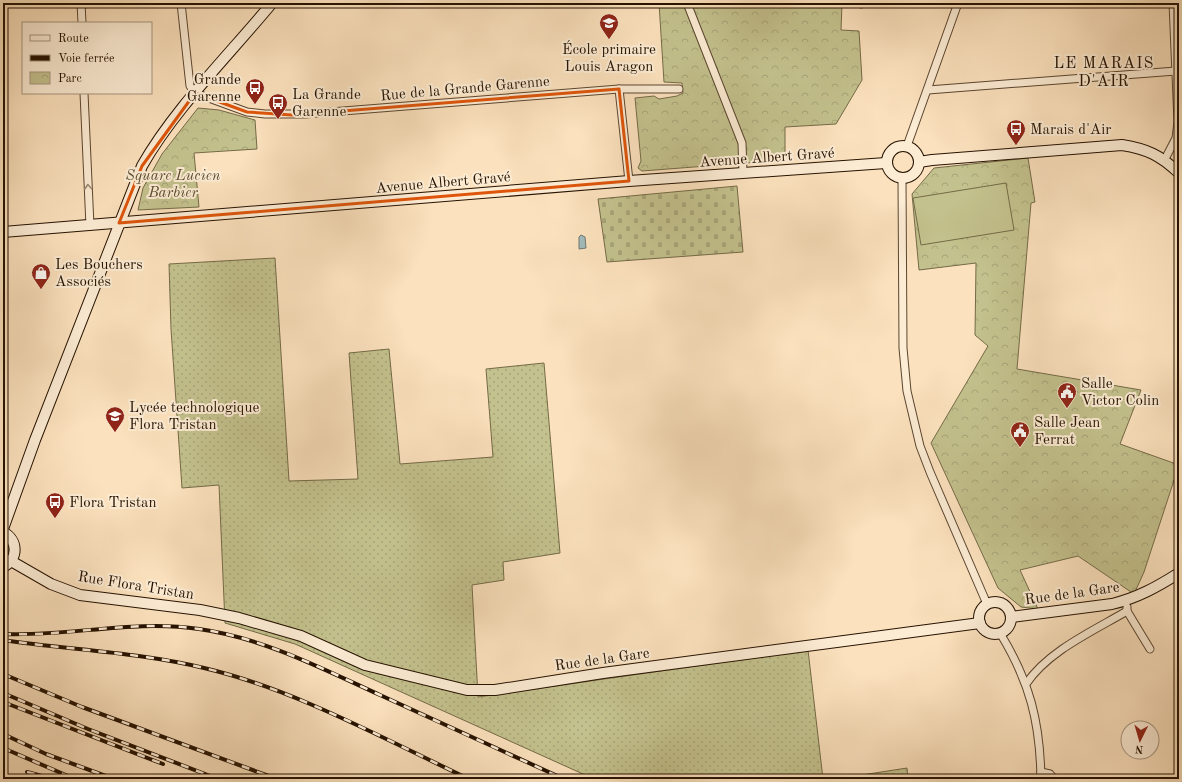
<svg xmlns="http://www.w3.org/2000/svg" width="1182" height="782" font-family="'Old Standard TT',serif">
<defs>
<pattern id="grass-dots" width="8" height="8" patternUnits="userSpaceOnUse"><rect width="8" height="8" fill="#c3c18d"/><path d="M2 2h.1M6 6h.1" fill="none" stroke="#a7a578" stroke-width="1.8" stroke-linecap="round"/></pattern>
<pattern id="cemetery-stones" width="16" height="16" patternUnits="userSpaceOnUse"><rect width="16" height="16" fill="#c3c18d"/><path d="M2 7V4a2 2 0 0 1 4 0v3zM10 15v-3a2 2 0 0 1 4 0v3z" fill="#a7a578"/></pattern>
<pattern id="park-crowns" width="20" height="18" patternUnits="userSpaceOnUse"><rect width="20" height="18" fill="#c3c18d"/><path d="M2 6a3 3 0 1 1 6 0M12 15a3 3 0 1 1 6 0" fill="none" stroke="#a7a578"/></pattern>
</defs>
<rect width="100%" height="100%" fill="#fbe1bd"/>
<filter id="stains"><feTurbulence type="fractalNoise" baseFrequency=".005" numOctaves="4"/><feColorMatrix values="0 0 0 0 .2 0 0 0 0 .09 0 0 0 0 .02 0 0 0 .5 -.17"/></filter>
<radialGradient id="worn" r=".72"><stop offset=".6" stop-color="#630" stop-opacity="0"/><stop offset="1" stop-color="#630" stop-opacity=".3"/></radialGradient>
<g fill="url(#grass-dots)" stroke="#746a47">
<polygon points="275,258 289,481 358,479 349,353 389,349 400,464 493,457 486,369 544,363 560,553 503,562 504,580 472,585 478,697 808,650 823,779 594,779 295,644 225,623 219,485 182,488 171,329 169,264"/>
<polygon points="3,540 9,549 7,557 3,561"/>
<polygon points="907,768 908,779 836,779"/>
</g>
<polygon fill="url(#cemetery-stones)" stroke="#746a47" points="737,186 743,252 607,262 598,199"/>
<g fill="url(#park-crowns)" stroke="#746a47">
<polygon points="659,3 842,3 841,30 859,31 862,80 836,124 785,127 785,160 642,171 638,168 641,161 635,98 654,96 659,99 677,96 683,93 682,83 664,82"/>
<polygon points="198,108 219,110 255,120 257,149 194,153 199,207 138,210 143,188 162,154"/>
<polygon points="1028,158 1035,202 1031,203 1017,369 1141,390 1120,444 1179,465 1144,572 1134,594 1078,556 1020,570 1038,609 1021,607 998,588 931,443 988,346 975,335 976,263 919,270 912,194 934,168"/>
</g>
<polygon fill="#c3c18d" stroke="#746a47" points="1006,183 1014,230 921,245 913,198"/>
<polygon fill="#a2bbbb" stroke="#707771" points="581,235 585,237 586,248 579,249 579,237"/>
<g fill="none" stroke-linecap="round" stroke-linejoin="round">
<defs>
<g id="street">
<polyline points="81,3 82,23"/>
<polyline points="181,3 190,86 195,93 247,112 265,114 305,114 619,89 679,89"/>
<polyline points="687,3 742,143 743,173"/>
<polyline points="81,4 97,3"/>
<polyline points="861,4 864,3"/>
<polyline points="619,89 629,181"/>
<polyline points="928,90 1176,71"/>
<polyline points="84,93 90,226"/>
<polyline points="907,146 958,3"/>
<polyline points="1165,159 1176,138 1178,122 1173,3"/>
<polyline points="902,178 903,348 907,391 920,446 930,472 987,604"/>
<polyline points="1127,607 1127,611 1150,649"/>
<path d="M 1000,633 C 1030,682 1040,722 1041,779"/>
<path d="M 1026,684 C 1048,651 1093,631 1127,611"/>
<polyline points="1041,772 1050,774 1054,779"/>
</g>
<g id="secondary">
<circle cx="903" cy="162" r="16"/>
<path d="M 919,162 L 932,160 L 1122,145 C 1147,149 1160,155 1179,173"/>
<polyline points="3,232 629,181 886,163"/>
<path d="M 3,529 L 35,440 L 142,166 C 174,109 230,54 272,3"/>
<path d="M 3,532 C 18,540 19,559 3,567"/>
<polyline points="11,561 51,584 80,595 200,610 239,618 301,636 365,665 467,690 495,690 603,673 980,623"/>
<circle cx="995" cy="618" r="16"/>
<path d="M 1011,617 L 1112,604 C 1137,598 1157,587 1179,573"/>
</g>
</defs>
<use href="#street" stroke="#5b4630" stroke-width="9"/>
<use href="#secondary" stroke="#261201" stroke-width="12"/>
<use href="#street" stroke="#fcecd4" stroke-width="7"/>
<use href="#secondary" stroke="#fcecd4" stroke-width="10"/>
<defs>
<g id="rail">
<path d="M 3,634 C 69,637 133,619 199,629 C 263,638 321,668 380,695 C 441,723 502,751 564,779"/>
<path d="M 3,640 C 70,650 138,652 204,668 C 294,689 386,740 469,779"/>
<polyline points="3,674 82,707 277,779"/>
<polyline points="3,693 88,729 218,779"/>
<polyline points="3,702 163,764"/>
<polyline points="3,734 46,754 114,779"/>
<polyline points="3,748 75,779"/>
<polyline points="27,772 53,779"/>
</g>
</defs>
<use href="#rail" stroke="#261201" stroke-width="4"/>
<use href="#rail" stroke="#fcecd4" stroke-width="2.5" stroke-dasharray="8" stroke-linecap="butt"/>
</g>
<defs><path id="oneway-chevron" d="M-2-3.5L2.5 0L-2 3.5" fill="none" stroke-width="1.6" stroke-linecap="round" stroke-linejoin="round"/></defs>
<use stroke="#9c8a75" href="#oneway-chevron" transform="translate(88 187) rotate(-94)"/>
<path fill="none" stroke="#de550b" stroke-width="3" stroke-linejoin="round" d="M 619,89 L 629,181 L 119,223 L 142,166 L 195,93 L 247,112 L 292,115 Z"/>
<defs>
<symbol id="school-pin" viewBox="-11 -11 22 30"><path d="M0 17L-7.5 6A9.5 9.5 0 1 1 7.5 6Z" fill="#8f2418" stroke="#fcecd4"/><path d="M0-5L7-2L0 1L-7-2ZM-4 1L0 2.5L4 1V4Q0 6-4 4Z" fill="#fff"/></symbol>
<symbol id="bus-pin" viewBox="-11 -11 22 30"><path d="M0 17L-7.5 6A9.5 9.5 0 1 1 7.5 6Z" fill="#8f2418" stroke="#fcecd4"/><path d="M-5-6H5V4H4V6H2V4H-2V6H-4V4H-5ZM-3.5-4V0h7V-4ZM-3.5 1.2v1.5H-2V1.2ZM2 1.2v1.5H3.5V1.2Z" fill="#fff"/></symbol>
<symbol id="shop-pin" viewBox="-11 -11 22 30"><path d="M0 17L-7.5 6A9.5 9.5 0 1 1 7.5 6Z" fill="#8f2418" stroke="#fcecd4"/><path d="M-5-2.5h2.3a2.7 3.5 0 0 1 5.4 0H5L5.5 6h-11ZM-1.5-2.5h3a1.5 2.3 0 0 0-3 0Z" fill="#fff"/></symbol>
<symbol id="civic-pin" viewBox="-11 -11 22 30"><path d="M0 17L-7.5 6A9.5 9.5 0 1 1 7.5 6Z" fill="#8f2418" stroke="#fcecd4"/><path d="M-.6-6.5H3V-4.5H.6V-3L4-1V1h2V6H-6V1h2V-1L-.6-3ZM-1.2 2.5V6h2.4V2.5Z" fill="#fff"/></symbol>
</defs>
<g fill-rule="evenodd">
<use href="#school-pin" x="598" y="12" width="22" height="30"/>
<use href="#bus-pin" x="244" y="77" width="22" height="30"/>
<use href="#bus-pin" x="267" y="92" width="22" height="30"/>
<use href="#bus-pin" x="1005" y="118" width="22" height="30"/>
<use href="#shop-pin" x="30" y="262" width="22" height="30"/>
<use href="#civic-pin" x="1056" y="381" width="22" height="30"/>
<use href="#school-pin" x="104" y="405" width="22" height="30"/>
<use href="#civic-pin" x="1009" y="420" width="22" height="30"/>
<use href="#bus-pin" x="44" y="491" width="22" height="30"/>
</g>
<g text-anchor="middle" stroke-width="4" stroke-linejoin="round" paint-order="stroke">
<g font-size="15" fill="#261201" stroke="#fcecd4" text-anchor="start">
<text x="609" y="54" text-anchor="middle">École primaire<tspan x="609" dy="17">Louis Aragon</tspan></text>
<text x="241" y="84" text-anchor="end">Grande<tspan x="241" dy="17">Garenne</tspan></text>
<text x="292" y="99">La Grande<tspan x="292" dy="17">Garenne</tspan></text>
<text x="1030" y="134">Marais d'Air</text>
<text x="55" y="269">Les Bouchers<tspan x="55" dy="17">Associés</tspan></text>
<text x="1081" y="388">Salle<tspan x="1081" dy="17">Victor Colin</tspan></text>
<text x="129" y="412">Lycée technologique<tspan x="129" dy="17">Flora Tristan</tspan></text>
<text x="1034" y="427">Salle Jean<tspan x="1034" dy="17">Ferrat</tspan></text>
<text x="69" y="507">Flora Tristan</text>
</g>
<g font-size="15" fill="#261201" stroke="#fcecd4">
<text transform="translate(465 88) rotate(-5)" y="5">Rue de la Grande Garenne</text>
<text transform="translate(767 157) rotate(-4)" y="5">Avenue Albert Gravé</text>
<text transform="translate(443 182) rotate(-5)" y="5">Avenue Albert Gravé</text>
<text transform="translate(136 585) rotate(9)" y="5">Rue Flora Tristan</text>
<text transform="translate(1072 593) rotate(-8)" y="5">Rue de la Gare</text>
<text transform="translate(602 659) rotate(-8)" y="5">Rue de la Gare</text>
</g>
<g font-size="15" font-style="italic" fill="#5d4f32" stroke="#fcecd4">
<text x="173" y="180">Square Lucien<tspan x="173" dy="17">Barbier</tspan></text>
</g>
<g font-size="16" letter-spacing="1" fill="#261201" stroke="#fcecd4">
<text x="1104" y="68">LE MARAIS<tspan x="1104" dy="18">D'AIR</tspan></text>
</g>
</g>
<rect width="1182" height="782" fill="none" stroke="#fbe1bd" stroke-width="16"/>
<rect x="4" y="4" width="1174" height="774" fill="none" stroke="#261201" stroke-width="2"/>
<rect x="8" y="8" width="1166" height="766" fill="none" stroke="#261201"/>
<rect x="22" y="22" width="130" height="72" fill="#fcecd4" stroke="#a69580"/>
<rect x="30" y="35" width="20" height="6" fill="#fcecd4" stroke="#a69580"/>
<text x="58" y="42" font-size="12" fill="#261201">Route</text>
<rect x="30" y="55" width="20" height="6" fill="#261201" stroke="#a69580"/>
<text x="58" y="62" font-size="12" fill="#261201">Voie ferrée</text>
<rect x="30" y="72" width="20" height="12" fill="url(#park-crowns)" stroke="#a69580"/>
<text x="58" y="82" font-size="12" fill="#261201">Parc</text>
<g transform="translate(1140 740) rotate(185)"><circle r="19" fill="#fcecd4" stroke="#a69580"/>
<path d="M0-3L7 15L0 10L-7 15Z" fill="#8f2418"/>
<text y="-6" font-size="11" font-weight="bold" text-anchor="middle" fill="#261201">N</text>
</g>
<rect width="100%" height="100%" filter="url(#stains)"/>
<rect width="100%" height="100%" fill="url(#worn)"/>
</svg>
